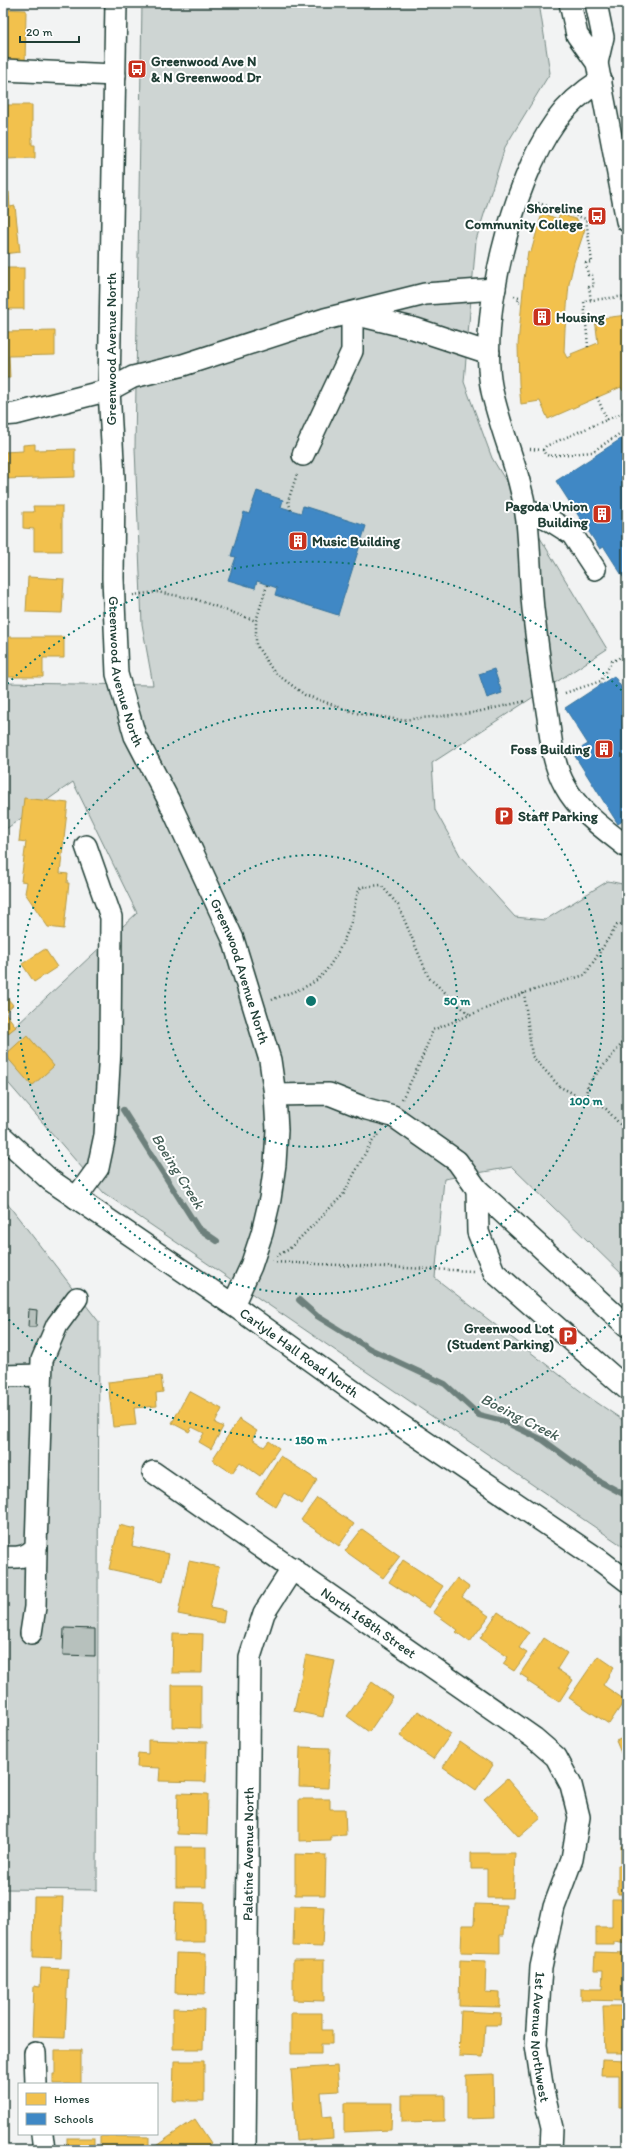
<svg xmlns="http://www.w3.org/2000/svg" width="630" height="2153" font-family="Itim,sans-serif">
<rect width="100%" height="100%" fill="#f2f3f3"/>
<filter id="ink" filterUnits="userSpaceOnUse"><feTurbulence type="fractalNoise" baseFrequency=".025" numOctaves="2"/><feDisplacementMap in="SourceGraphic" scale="8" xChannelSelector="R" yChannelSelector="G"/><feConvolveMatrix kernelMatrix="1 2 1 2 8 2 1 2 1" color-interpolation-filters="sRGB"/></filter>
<g filter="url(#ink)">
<g fill="#ced5d3" stroke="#768984">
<polygon points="142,3 539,3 550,73 505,147 476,240 464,382 492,458 607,649 432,763 435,810 461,857 515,917 545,920 608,881 627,885 627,1279 512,1167 444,1179 435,1278 583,1393 627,1423 627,1549 104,1193 3,1077 3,1038 137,913 73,782 3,831 3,683 153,685 142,624 135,448"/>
<polygon points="3,1198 99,1322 97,1890 3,1889"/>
</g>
<g fill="#f2c14e" stroke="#b39946">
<polygon points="3,9 26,10 25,68 3,68"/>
<polygon points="7,105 32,105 32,145 35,145 35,158 5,159 3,122 7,122"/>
<polygon points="3,192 9,192 10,207 15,206 20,252 3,254"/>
<polygon points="542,213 558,219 560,214 578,220 576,226 585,229 574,262 569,284 565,329 564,352 567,358 572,356 571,354 598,343 595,319 627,315 627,390 623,391 621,387 548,419 540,401 521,404 519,384 518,345 524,279 528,251 531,252"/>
<rect x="3" y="268" width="21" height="41"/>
<polygon points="55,331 55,355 9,356 10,378 3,378 3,332"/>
<polygon points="35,444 35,450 75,449 75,477 3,479 3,452 23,451 23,445"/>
<polygon points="33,506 62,506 62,551 34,551 34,529 23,528 23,512 34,512"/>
<polygon points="28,577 64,579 62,613 26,612"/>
<polygon points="9,637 64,637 64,658 43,658 43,677 9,677"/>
<polygon points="24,798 68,803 60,873 68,874 67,883 69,883 64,929 48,927 25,893 27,882 21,881 26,842 19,841"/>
<polygon points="45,949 57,967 34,982 22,964"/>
<polygon points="3,993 13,1005 5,1012 16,1027 3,1037"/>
<polygon points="27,1035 54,1066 32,1086 5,1055"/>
<polygon points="161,1376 163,1392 156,1393 157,1406 134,1408 136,1425 113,1427 108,1382"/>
<polygon points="189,1391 222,1409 215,1423 223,1427 211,1449 199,1442 204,1433 192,1427 189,1432 172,1423"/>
<polygon points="239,1419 257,1431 252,1439 264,1447 269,1441 279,1448 260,1476 240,1462 232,1473 212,1460"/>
<polygon points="280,1456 317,1480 302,1504 284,1493 276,1507 256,1494"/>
<polygon points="317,1498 354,1524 339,1546 301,1520"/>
<polygon points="119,1525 136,1529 132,1546 169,1554 163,1581 109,1569"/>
<polygon points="362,1529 400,1556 383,1578 345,1551"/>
<polygon points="403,1560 443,1586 429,1608 389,1582"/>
<polygon points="189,1561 219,1567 210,1608 225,1611 223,1623 178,1614"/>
<polygon points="457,1578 469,1587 462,1597 489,1616 470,1642 456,1632 458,1630 433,1612"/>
<polygon points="498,1612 529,1633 519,1648 527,1653 514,1671 503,1664 508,1657 480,1638"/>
<polygon points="173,1633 203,1634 202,1673 172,1673"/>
<polygon points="544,1638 567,1653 557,1669 573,1680 559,1702 527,1681 528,1679 520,1674"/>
<polygon points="306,1655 335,1661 323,1717 294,1711"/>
<polygon points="598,1656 614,1667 603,1685 625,1700 609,1724 569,1698"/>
<polygon points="372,1682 393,1697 369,1732 347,1716"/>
<polygon points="172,1685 201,1685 201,1728 172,1727"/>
<polygon points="418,1711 451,1734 433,1759 400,1736"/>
<polygon points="627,1736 627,1767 616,1741"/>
<polygon points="148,1740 207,1742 206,1782 159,1781 160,1768 137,1767 138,1753 148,1754"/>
<polygon points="460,1742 493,1765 476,1790 443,1767"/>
<polygon points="300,1747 330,1748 328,1788 299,1787"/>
<polygon points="507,1779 541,1818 519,1837 484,1799"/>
<polygon points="178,1793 208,1794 207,1835 177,1834"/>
<polygon points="299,1799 330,1799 330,1809 345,1809 346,1835 331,1836 331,1840 299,1841"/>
<polygon points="621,1846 627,1846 627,1894 618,1894 618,1865 621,1865"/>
<rect x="176" y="1847" width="30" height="40"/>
<polygon points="471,1853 515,1853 513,1898 487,1898 487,1869 471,1869"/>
<polygon points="295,1854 326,1855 325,1895 295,1895"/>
<polygon points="34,1897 63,1897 61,1958 33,1957"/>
<polygon points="612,1899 627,1899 627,1944 614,1942 614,1945 596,1945 596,1927 612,1927"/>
<polygon points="175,1902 205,1903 205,1942 174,1942"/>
<polygon points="475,1904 506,1905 504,1935 500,1935 500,1953 461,1952 462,1925 474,1925"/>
<polygon points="294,1906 324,1907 322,1947 293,1946"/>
<polygon points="595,1952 627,1953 627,2001 581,2000 581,1989 602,1989 603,1970 594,1970"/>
<polygon points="176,1953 206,1954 205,1994 175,1993"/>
<polygon points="293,1960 324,1960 324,2001 293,2000"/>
<polygon points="460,1960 486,1961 485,1992 500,1993 500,2007 459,2006"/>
<polygon points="41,1968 68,1969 65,2038 32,2037 34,1986 40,1987"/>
<polygon points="603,2006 627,2006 627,2053 605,2053"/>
<polygon points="173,2008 204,2009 203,2049 173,2049"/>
<polygon points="461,2011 501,2013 500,2025 485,2025 483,2057 459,2056"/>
<polygon points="291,2013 322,2013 322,2030 332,2030 332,2044 321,2044 321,2054 291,2054"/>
<polygon points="55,2050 81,2050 81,2084 53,2084 53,2074 55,2074"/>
<polygon points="602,2060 627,2061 627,2107 619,2107 619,2075 601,2075"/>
<polygon points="174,2061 204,2061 204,2101 173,2101"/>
<polygon points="337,2066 339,2091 321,2092 323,2117 332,2116 333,2138 296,2141 291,2069"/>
<polygon points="493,2074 494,2118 466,2119 466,2075"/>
<polygon points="402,2095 445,2095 445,2121 402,2122"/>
<polygon points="344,2103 392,2103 391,2130 344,2132"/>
<polygon points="626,2112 627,2112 627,2150 625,2150"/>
<polygon points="195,2119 211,2143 202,2150 154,2150 153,2148"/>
<polygon points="100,2136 149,2137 149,2150 100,2150"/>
<rect x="67" y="2138" width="27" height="12"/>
</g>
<g fill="#3f88c5" stroke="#35729a">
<polygon points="627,435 627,583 604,547 600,549 556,481"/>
<polygon points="257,491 283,500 281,507 301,513 303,506 366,526 338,615 275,595 277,588 257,581 255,588 228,580 236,557 231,556 244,512 249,514"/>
<polygon points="494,669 502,693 487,698 479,674"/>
<polygon points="614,676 627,696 627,818 618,824 573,753 588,744 565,708"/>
</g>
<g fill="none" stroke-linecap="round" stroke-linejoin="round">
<g stroke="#6d807b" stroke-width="6">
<polyline points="123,1110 198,1228 217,1241"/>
<polyline points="299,1300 317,1316 370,1349 445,1384 479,1415 503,1421 543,1440 599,1481 627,1496"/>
</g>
</g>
<g fill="#b7c1bd" stroke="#1f3d34">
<polygon points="29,1309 37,1310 36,1327 28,1327"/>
<polygon points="64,1628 95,1629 95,1656 63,1655"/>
</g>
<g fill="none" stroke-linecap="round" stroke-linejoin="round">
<defs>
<g id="minor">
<path id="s1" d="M 116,3 L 109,390 L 114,478 L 113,578 L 117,674 L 135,736 L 168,799 L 233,939 L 270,1060 L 275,1095 L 277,1130 L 275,1164 L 270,1199 L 262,1233 L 251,1266 L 233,1305"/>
<polyline points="570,3 577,35 597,63 627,221"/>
<polyline points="596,3 603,37 597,63"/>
<polyline points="3,70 115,75"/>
<path d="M 601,80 C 582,92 568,104 555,122 C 513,180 477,321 492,391 C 502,436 521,473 527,521 C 530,550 530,579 533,609 C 537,645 542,681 548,717 C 551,740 553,765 565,786 C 579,812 604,829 627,847"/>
<polyline points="354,314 416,329 489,353"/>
<polyline points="3,415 15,414 109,390 133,377 183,365 325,319 425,294 495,289"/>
<polyline points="303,455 352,351 352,314"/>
<polyline points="526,510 545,517 572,534 595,569"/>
<polyline points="275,1095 329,1094 367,1109 393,1116 457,1161 477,1189 627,1326"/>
<path id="s2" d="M 3,1137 L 50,1180 L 233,1305 L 396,1422 L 601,1561 L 627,1581"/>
<polyline points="477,1189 478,1232 494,1272 627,1389"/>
<polyline points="76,1198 98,1168 105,1135 110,1049 111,917 86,846"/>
<polyline points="3,1376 41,1375"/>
<path id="s3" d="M 153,1472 L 534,1738 L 556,1757 L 571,1785 L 579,1817 L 572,1859 L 554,1907 L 541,1967 L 536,2045 L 543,2091 L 552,2128 L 551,2150"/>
<path d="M 3,1557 C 17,1558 26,1558 36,1547 L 42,1360 L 57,1325 L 77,1298"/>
<polyline points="31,1633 35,1607 36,1547"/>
<polyline points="35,2053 36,2084"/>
<polyline points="42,2134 44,2150"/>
<path id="s4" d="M 245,2150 L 250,1657 L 264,1613 L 293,1568"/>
</g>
</defs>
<use href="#minor" stroke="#1f3d34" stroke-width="24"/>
<g stroke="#1f3d34" stroke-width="2.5" stroke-dasharray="1 3" stroke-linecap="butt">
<polyline points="538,203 586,219 592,262 586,263 588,275 592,275 594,286 589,287 591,301"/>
<polyline points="514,296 519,297 518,302 520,303"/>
<polyline points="588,347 584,301 627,296"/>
<polyline points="597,397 607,420"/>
<polyline points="530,449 543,450 545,454 549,456 592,452 627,429"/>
<polyline points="543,450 546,446 627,411"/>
<polyline points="291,510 288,501 297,474"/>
<polyline points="267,585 256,621 256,645 274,672 305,695 356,713 401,720 472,713 526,701"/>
<polyline points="133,595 157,592 195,599 256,621"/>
<polyline points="565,693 601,681 612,661 618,659 627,650"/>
<polyline points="524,993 532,1056 560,1087 606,1109 627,1132"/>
<path d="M 272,1000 C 286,993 307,989 319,978 C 331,968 345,940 350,925 C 355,911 353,901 361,887 L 381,885 L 398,905 L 429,978 L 470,1015"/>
<polyline points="402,1099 419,1065 433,1030 524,993 585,975 617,925 627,923"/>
<polyline points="585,1099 588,1084 621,1045 627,1025"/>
<polyline points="276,1256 288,1250 343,1195 369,1146 379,1133"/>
<polyline points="272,1262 473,1271"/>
</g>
<use href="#minor" stroke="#fff" stroke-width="21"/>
</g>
</g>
<g fill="none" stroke="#0f766e" stroke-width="2" stroke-dasharray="2 4">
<circle cx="311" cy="1001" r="146"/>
<circle cx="311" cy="1001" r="293"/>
<path d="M627 1306A439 439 0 0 1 3 1314M3 688A439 439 0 0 1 627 696"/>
</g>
<defs>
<symbol id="bus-square" viewBox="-11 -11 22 22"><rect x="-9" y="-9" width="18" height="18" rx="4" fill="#c8321e" stroke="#fff"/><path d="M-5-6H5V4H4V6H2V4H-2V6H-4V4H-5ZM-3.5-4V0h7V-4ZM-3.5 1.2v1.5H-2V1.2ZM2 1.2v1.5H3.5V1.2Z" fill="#fff"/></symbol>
<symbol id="building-square" viewBox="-11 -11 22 22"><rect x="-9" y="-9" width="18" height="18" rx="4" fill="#c8321e" stroke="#fff"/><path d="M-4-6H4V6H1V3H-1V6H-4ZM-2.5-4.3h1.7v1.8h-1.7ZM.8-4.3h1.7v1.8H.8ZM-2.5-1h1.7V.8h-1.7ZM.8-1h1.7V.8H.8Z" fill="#fff"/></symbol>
<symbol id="parking-square" viewBox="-11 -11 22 22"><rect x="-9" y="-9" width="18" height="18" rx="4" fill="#c8321e" stroke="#fff"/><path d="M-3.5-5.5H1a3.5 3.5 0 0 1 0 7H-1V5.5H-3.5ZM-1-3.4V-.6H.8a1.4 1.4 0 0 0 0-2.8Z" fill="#fff"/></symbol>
</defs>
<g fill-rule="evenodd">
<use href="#bus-square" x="126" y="58" width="22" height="22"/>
<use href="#bus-square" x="586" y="205" width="22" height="22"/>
<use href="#building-square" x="531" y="306" width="22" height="22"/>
<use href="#building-square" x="591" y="503" width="22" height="22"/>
<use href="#building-square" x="287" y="530" width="22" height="22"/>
<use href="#building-square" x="593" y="738" width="22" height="22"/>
<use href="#parking-square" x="493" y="805" width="22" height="22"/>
<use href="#parking-square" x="557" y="1325" width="22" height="22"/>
</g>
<g text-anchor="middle" stroke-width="4" stroke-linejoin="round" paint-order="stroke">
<g font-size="14" font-weight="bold" fill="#1f3d34" stroke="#fff" text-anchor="start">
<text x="151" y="66">Greenwood Ave N<tspan x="151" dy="16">&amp; N Greenwood Dr</tspan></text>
<text x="583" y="213" text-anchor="end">Shoreline<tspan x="583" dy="16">Community College</tspan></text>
<text x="556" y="322">Housing</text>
<text x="588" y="511" text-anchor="end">Pagoda Union<tspan x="588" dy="16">Building</tspan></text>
<text x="312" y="546">Music Building</text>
<text x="590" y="754" text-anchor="end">Foss Building</text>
<text x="518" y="821">Staff Parking</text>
<text x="554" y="1333" text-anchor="end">Greenwood Lot<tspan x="554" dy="16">(Student Parking)</tspan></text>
</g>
<g font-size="14" fill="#1f3d34" stroke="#fff">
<text transform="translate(111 349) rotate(-90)" y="5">Greenwood Avenue North</text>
<text dy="5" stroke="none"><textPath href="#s1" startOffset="670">Greenwood Avenue North</textPath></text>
<text dy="5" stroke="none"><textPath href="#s1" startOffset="994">Greenwood Avenue North</textPath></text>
<text dy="5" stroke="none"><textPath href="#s2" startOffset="367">Carlyle Hall Road North</textPath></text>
<text dy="5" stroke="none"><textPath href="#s3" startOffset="263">North 168th Street</textPath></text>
<text dy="5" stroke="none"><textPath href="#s4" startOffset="296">Palatine Avenue North</textPath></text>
<text dy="5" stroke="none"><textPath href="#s3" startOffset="784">1st Avenue Northwest</textPath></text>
</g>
<g font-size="15" font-style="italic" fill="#465f57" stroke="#fff">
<text transform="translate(178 1171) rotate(58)" y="5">Boeing Creek</text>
<text transform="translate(520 1417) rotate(27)" y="5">Boeing Creek</text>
</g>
</g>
<circle cx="311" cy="1001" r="6" fill="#0f766e" stroke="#fff" stroke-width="2"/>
<g font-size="12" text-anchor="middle" font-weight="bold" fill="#0f766e" stroke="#fff" stroke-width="4" stroke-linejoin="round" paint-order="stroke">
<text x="457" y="1005">50 m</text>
<text x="586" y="1105">100 m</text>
<text x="311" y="1444">150 m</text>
</g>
<rect width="630" height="2153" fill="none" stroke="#fff" stroke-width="16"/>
<rect x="8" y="8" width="614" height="2137" fill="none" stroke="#1f3d34" stroke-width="1.5" filter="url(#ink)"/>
<rect x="18" y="2083" width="140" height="52" fill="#ffffff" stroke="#a5b1ae"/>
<rect x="26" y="2093" width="20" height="12" fill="#f2c14e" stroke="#a5b1ae"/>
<text x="54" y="2103" font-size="12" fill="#1f3d34">Homes</text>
<rect x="26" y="2113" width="20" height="12" fill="#3f88c5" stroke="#a5b1ae"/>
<text x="54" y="2123" font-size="12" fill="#1f3d34">Schools</text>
<path d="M20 36v6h59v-6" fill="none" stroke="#1f3d34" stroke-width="2"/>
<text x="26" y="36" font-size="12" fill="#1f3d34" stroke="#ffffff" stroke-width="3" paint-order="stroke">20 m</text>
</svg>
